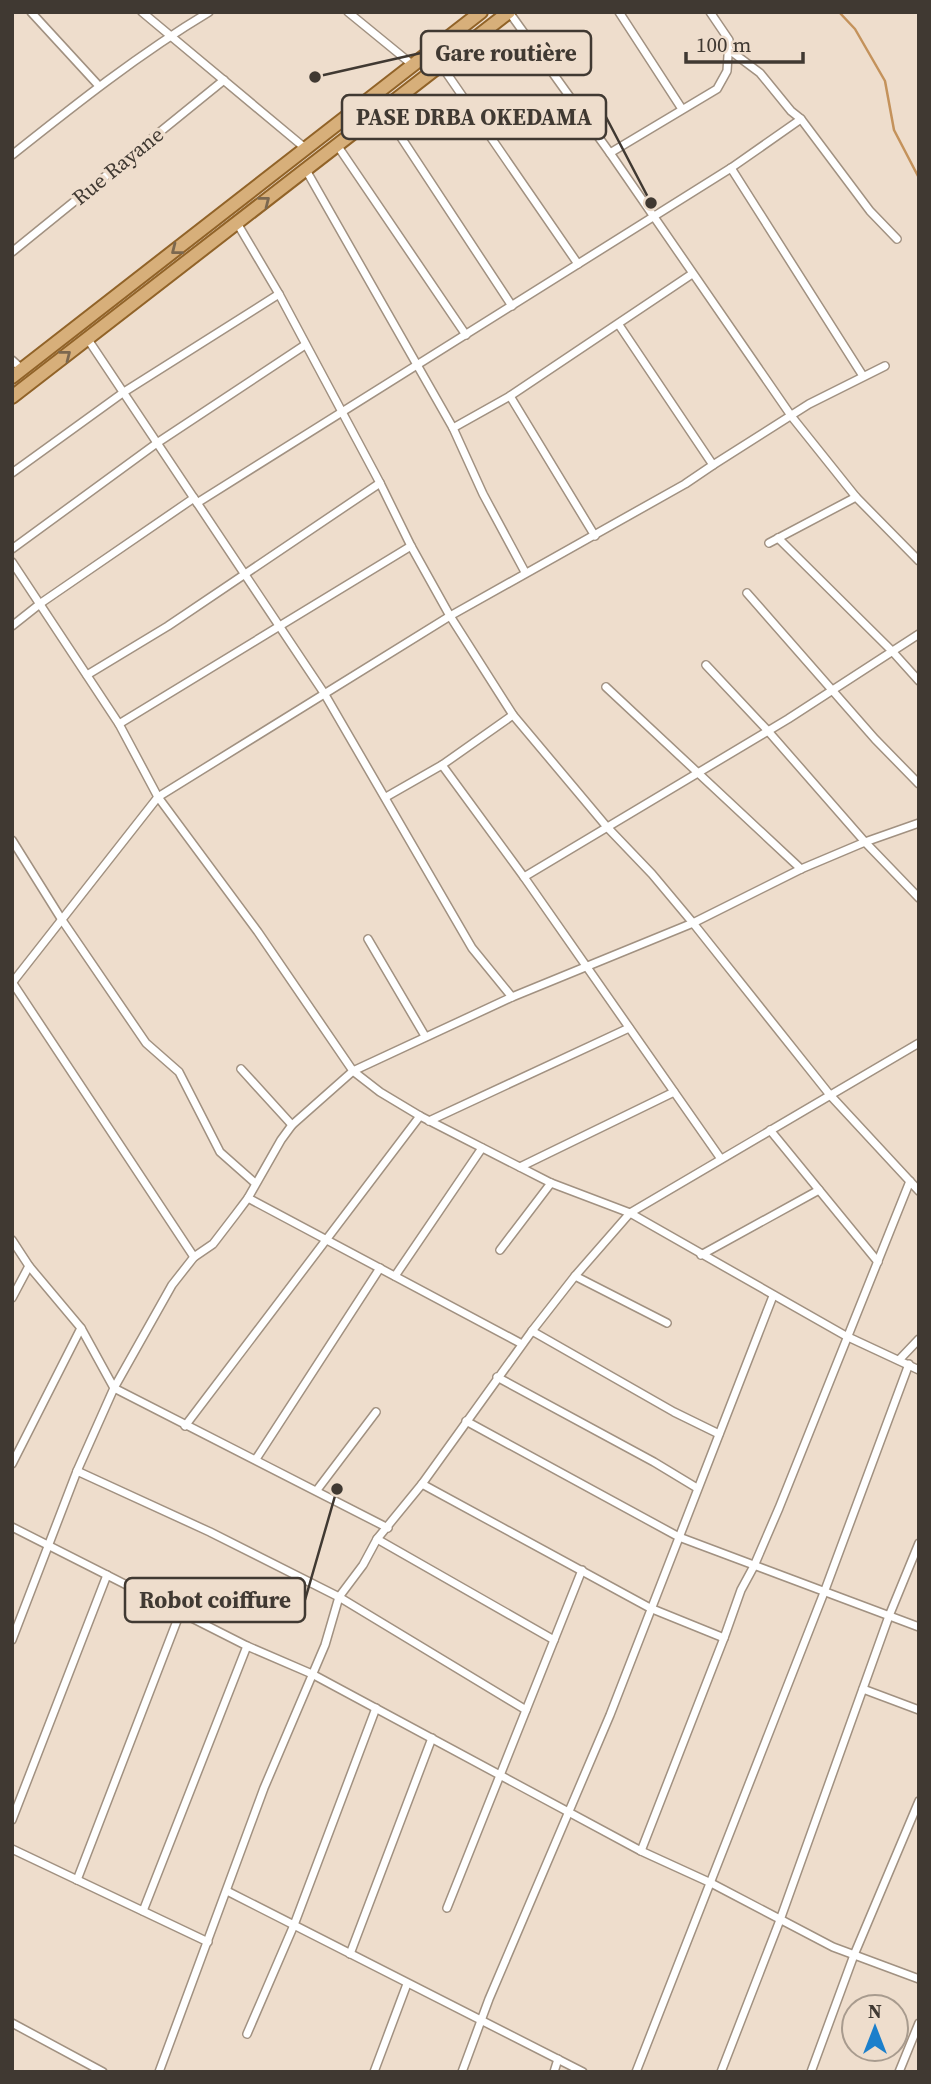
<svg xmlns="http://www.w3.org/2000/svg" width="931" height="2084" font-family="'Source Serif 4',serif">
<rect width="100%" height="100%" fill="#edc"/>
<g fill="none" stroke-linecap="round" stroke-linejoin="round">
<polyline stroke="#c4925b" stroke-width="2.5" points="839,12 855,29 885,81 894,130 919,178"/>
<defs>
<g id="street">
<polyline points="31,12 99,86"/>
<polyline points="142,12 305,148"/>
<polyline points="348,12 414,66"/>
<polyline points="509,12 610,153 792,417 856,497 919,561"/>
<polyline points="619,12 682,109"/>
<polyline points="728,49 760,73 791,111 801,119 870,211 897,239"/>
<polyline points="441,65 578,264"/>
<polyline points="383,110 512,306"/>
<polyline points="337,145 466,335"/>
<polyline points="610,153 717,89 727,71 729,40 710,12"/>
<path d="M 12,155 C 76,104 139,54 209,12"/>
<polyline points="731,168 863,376"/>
<polyline points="306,170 453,428 483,494 525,572"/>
<polyline points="237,223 279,294 380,483 411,546 450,616 513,715 607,827 652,874 693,923 830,1095 919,1191"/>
<polyline points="12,252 224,80"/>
<polyline points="87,338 324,693 472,948 512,997"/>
<polyline points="12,360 22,369"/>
<polyline points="510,396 595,536"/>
<polyline points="453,428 510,396 692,274"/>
<polyline points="713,465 809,404 885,366"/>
<polyline points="12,473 124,392 279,294"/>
<polyline points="197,503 731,168 801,119"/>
<polyline points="778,538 892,651 919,681"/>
<polyline points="769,543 856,497"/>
<polyline points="12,549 157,443 305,345"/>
<polyline points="12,562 119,724 158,797 258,932 353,1071 380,1092 420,1116 551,1183 630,1213 846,1336 919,1370"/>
<polyline points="747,593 875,739 919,784"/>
<polyline points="12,626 41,603 194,498"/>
<polyline points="706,665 768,731 865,842 919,898"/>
<polyline points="87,675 168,626 380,483"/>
<polyline points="606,687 801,869"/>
<polyline points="119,724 411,546"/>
<polyline points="442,765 524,877 721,1159"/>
<polyline points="386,797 442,765 513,715"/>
<polyline points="12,840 62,920 146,1043 179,1072 220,1152 255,1183"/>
<polyline points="524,877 788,719 919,634"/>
<polyline points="368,939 425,1036"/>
<polyline points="12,982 194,1257"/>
<polyline points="12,983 158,797 450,616 685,484 713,465 619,325"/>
<polyline points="241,1069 292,1125"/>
<polyline points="429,1121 629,1028"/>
<polyline points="770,1130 878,1262"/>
<polyline points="520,1167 674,1092"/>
<polyline points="248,1198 522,1344"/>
<polyline points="12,1240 29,1266 81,1328 114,1388 77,1471 12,1640"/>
<polyline points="500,1250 551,1183"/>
<polyline points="701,1255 819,1190"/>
<polyline points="395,1276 482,1148"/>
<polyline points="575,1276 667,1323"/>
<polyline points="12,1298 29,1266"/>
<polyline points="532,1331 674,1412 719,1434"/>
<polyline points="899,1360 919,1339"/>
<polyline points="497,1377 654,1462 697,1488"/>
<polyline points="466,1421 679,1537 919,1627"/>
<polyline points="185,1426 420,1116"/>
<polyline points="256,1459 380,1268"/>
<polyline points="12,1464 81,1328"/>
<polyline points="77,1471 210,1532 339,1597 526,1710"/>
<polyline points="422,1484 650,1608 724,1638"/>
<polyline points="317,1490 376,1412"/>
<polyline points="12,1527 247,1646 312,1674 641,1851 711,1883 833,1947 919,1979"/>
<polyline points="388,1528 114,1388 172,1285 194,1257 213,1244 236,1214 248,1198 281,1140 292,1125 353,1071 512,997 693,923 801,869 865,842 919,823"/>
<polyline points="377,1539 554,1640"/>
<polyline points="863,1689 919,1710"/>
<polyline points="12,1820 107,1575"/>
<polyline points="12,1849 208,1942"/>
<polyline points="641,1851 724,1638 741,1590 754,1566 779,1508 910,1181"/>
<polyline points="77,1880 180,1613"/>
<polyline points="227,1891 583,2072"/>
<polyline points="447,1908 582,1570"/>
<polyline points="143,1911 247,1646"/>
<polyline points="350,1954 432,1738"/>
<polyline points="12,2023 103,2072"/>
<polyline points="247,2034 294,1925 376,1708"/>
<polyline points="159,2072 264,1788 325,1645 339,1597 363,1565 377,1539 422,1484 532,1331 575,1276 630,1213 919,1043"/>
<polyline points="374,2072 407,1984"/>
<polyline points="462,2072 489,1999 610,1715 773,1296"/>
<polyline points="554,2072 558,2059"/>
<polyline points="636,2072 825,1590 909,1364"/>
<polyline points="721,2072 780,1920 889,1616 919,1543"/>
<polyline points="811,2072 854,1955 919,1801"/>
<polyline points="899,2072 919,2023"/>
</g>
<g id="primary">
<polyline points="12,377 481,12"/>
<polyline points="12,397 509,12"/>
</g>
</defs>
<use href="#street" stroke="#a19181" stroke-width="10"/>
<use href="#primary" stroke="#916328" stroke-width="16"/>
<use href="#street" stroke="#fff" stroke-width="7"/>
<use href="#primary" stroke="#d7af7a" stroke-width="12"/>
</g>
<defs><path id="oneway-chevron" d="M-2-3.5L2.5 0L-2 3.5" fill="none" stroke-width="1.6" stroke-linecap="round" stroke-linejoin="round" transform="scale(1.75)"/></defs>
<g stroke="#7c684f">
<use href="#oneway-chevron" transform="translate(265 201) rotate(-38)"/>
<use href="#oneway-chevron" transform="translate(176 250) rotate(142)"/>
<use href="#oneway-chevron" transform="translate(66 355) rotate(-38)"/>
</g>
<g text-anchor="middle" stroke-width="7" stroke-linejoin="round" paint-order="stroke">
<g font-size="21" fill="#403932" stroke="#edc">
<text transform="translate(118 166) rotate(-39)" y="7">Rue Rayane</text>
</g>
</g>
<path fill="none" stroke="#403932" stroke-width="2.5" d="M315 77L421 53M651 203L606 117M337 1489L305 1600"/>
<g fill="#403932" stroke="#edc" stroke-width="2.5">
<circle cx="315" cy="77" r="7"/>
<circle cx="651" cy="203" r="7"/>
<circle cx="337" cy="1489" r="7"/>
</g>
<g fill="#edc" stroke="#403932" stroke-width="2.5">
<rect x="421" y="31" width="170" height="44" rx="7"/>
<rect x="342" y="95" width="264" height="44" rx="7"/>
<rect x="125" y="1578" width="180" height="44" rx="7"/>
</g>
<g font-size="23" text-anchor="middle" font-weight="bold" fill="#403932">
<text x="506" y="61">Gare routière</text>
<text x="474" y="125">PASE DRBA OKEDAMA</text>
<text x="215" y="1608">Robot coiffure</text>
</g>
<rect width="931" height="2084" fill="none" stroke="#403932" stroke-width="28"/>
<g transform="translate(875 2028)"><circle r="33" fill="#eeddcc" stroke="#a89b8e" stroke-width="2"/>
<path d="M0-5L12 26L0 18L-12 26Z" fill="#1b7fcb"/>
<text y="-10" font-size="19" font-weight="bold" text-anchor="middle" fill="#403932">N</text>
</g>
<path d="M686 52v10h117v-10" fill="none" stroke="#403932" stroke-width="3.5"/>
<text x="696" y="52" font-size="21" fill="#403932" stroke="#eeddcc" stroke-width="5" paint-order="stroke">100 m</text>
</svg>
